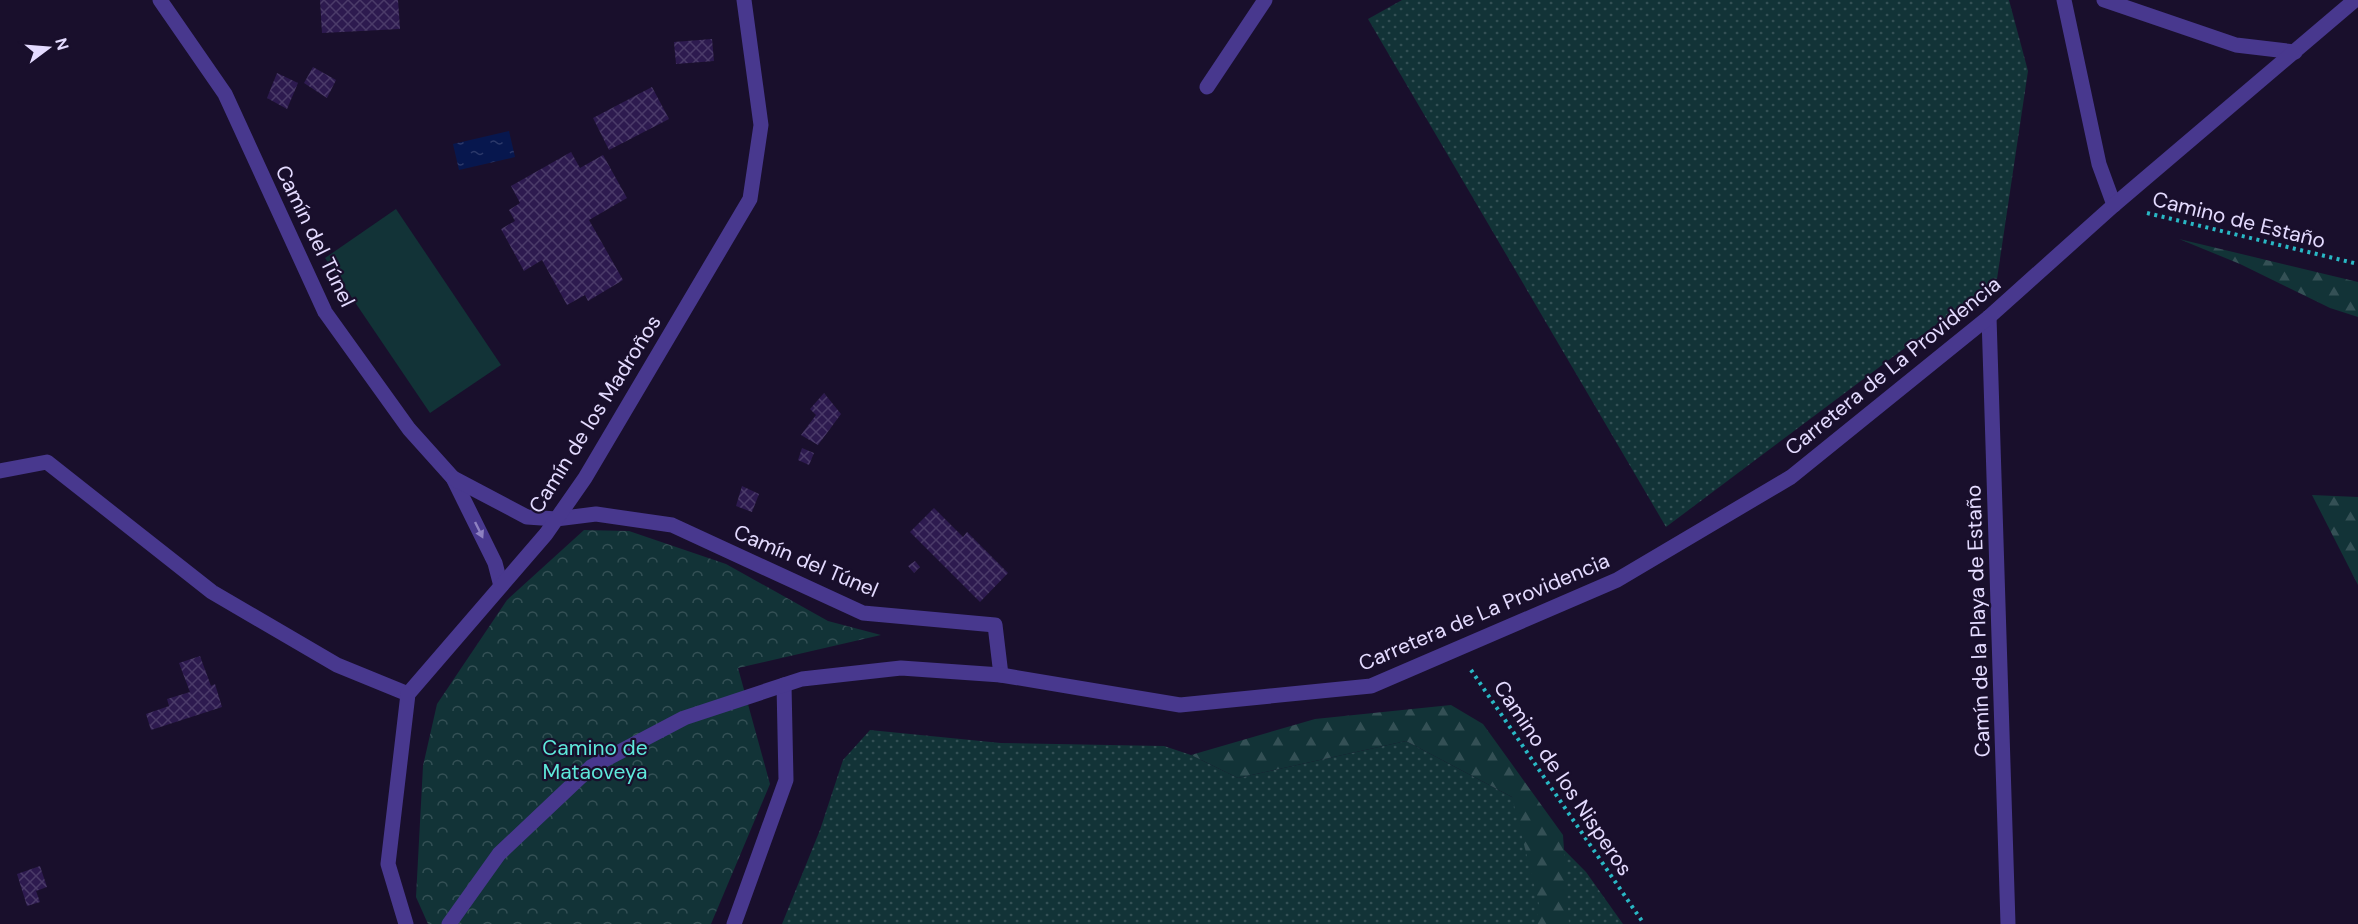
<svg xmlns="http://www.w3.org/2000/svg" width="2358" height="924" font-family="'DM Sans',sans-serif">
<defs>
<pattern id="grass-dots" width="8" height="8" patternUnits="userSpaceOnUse" patternTransform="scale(1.5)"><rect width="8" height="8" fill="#123337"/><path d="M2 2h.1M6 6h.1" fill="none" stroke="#345055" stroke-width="1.8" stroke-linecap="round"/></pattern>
<pattern id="forest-firs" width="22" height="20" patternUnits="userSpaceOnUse" patternTransform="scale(1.5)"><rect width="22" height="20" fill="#123337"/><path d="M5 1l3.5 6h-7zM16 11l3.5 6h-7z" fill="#345055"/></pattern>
<pattern id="park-crowns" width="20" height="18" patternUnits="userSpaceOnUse" patternTransform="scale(1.5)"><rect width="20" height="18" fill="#123337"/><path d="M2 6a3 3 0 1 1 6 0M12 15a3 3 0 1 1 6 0" fill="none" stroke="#345055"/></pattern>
<pattern id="water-ripples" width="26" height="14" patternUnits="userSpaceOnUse" patternTransform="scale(1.5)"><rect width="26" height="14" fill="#07174e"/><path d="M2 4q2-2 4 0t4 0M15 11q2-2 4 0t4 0" fill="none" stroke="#2b3869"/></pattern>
<pattern id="building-cross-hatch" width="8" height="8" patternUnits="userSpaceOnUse" patternTransform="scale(1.5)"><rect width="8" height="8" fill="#2d1a4f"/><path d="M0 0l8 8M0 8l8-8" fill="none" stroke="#4b3b69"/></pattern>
</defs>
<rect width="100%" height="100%" fill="#190f2c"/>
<g fill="url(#grass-dots)">
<polygon points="1402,0 2009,0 2028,71 1997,279 1666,527 1368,19"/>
<polygon points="870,730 1001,743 1164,746 1191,755 1238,778 1406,741 1512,797 1586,872 1623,924 782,924 820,830 843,760"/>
</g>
<g fill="url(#forest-firs)">
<polygon points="2179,239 2358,282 2358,317 2330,308 2240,264"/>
<polygon points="2312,495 2358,497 2358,585"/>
<polygon points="1451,705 1483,724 1563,835 1569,924 1534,924 1540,908 1512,797 1406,741 1238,778 1191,755 1315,719"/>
</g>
<polygon fill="url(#park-crowns)" points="584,530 629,531 726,564 828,621 881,635 738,668 770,784 711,924 428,924 416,897 423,766 437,704 507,600"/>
<polygon fill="#123337" points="396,209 501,365 430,413 325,258"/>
<polygon fill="url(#water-ripples)" points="509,131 515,157 459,170 453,144"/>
<g fill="url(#building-cross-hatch)">
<polygon points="320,0 398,0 400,29 322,33"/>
<polygon points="712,39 714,61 676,64 674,42"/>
<polygon points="313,67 336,80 327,98 304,83"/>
<polygon points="277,73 298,83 287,109 267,98"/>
<polygon points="652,87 669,119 609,150 593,118"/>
<polygon points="571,152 580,168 603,155 627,198 589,220 623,280 588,301 585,295 567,305 542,260 524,271 501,229 515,221 509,210 520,203 511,186"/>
<polygon points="824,393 841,414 818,445 801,435 816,415 810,409"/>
<polygon points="802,448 814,453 809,465 798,460"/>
<polygon points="742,486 759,494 752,512 736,506"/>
<polygon points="934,508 963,537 967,532 1008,573 980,602 910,532"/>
<polygon points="915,561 920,567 914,573 908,566"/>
<polygon points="200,656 211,686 215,684 222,707 151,730 146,714 169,706 167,699 190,692 179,663"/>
<polygon points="40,866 47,887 36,891 40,902 27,906 17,874"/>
</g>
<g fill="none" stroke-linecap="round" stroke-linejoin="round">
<g stroke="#29b8c5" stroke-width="4" stroke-dasharray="3 4.5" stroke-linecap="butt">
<polyline points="2147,213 2358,264"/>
<polyline points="1471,670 1644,924"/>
</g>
<g stroke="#48388e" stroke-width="15">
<polyline points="160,0 225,94 325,312 409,429 453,478 495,563 501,586"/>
<polyline points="2064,0 2099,164 2114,205"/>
<polyline points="2104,0 2236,45 2295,52"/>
<polyline points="1207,87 1265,0"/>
<polyline points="1989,317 2008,924"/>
<polyline points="0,471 47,462 212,592 337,665 408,694"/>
<polyline points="453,478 527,517 556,519 596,514 672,525 863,613 995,625 1001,675"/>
<polyline points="406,924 388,864 408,694 546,534 585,478 750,199 761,125 744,0"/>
<polyline points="734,924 786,780 784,685"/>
</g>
<polyline stroke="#48388e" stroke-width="15" points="449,924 499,854 591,767 684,718 802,679 901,668 1001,675 1180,705 1371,686 1617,580 1791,477 1989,317 2114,205 2355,0"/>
</g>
<defs><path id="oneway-solid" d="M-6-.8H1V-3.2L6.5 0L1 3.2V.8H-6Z" transform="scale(1.5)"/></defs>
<use fill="#8e81c1" href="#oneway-solid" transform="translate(479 530) rotate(64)"/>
<g text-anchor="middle" stroke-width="4.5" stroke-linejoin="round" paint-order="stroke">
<g font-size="21" fill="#e4dbff" stroke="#190f2c">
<text transform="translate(2239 220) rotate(14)" y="7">Camino de Estaño</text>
<text transform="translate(315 236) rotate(64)" y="7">Camín del Túnel</text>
<text transform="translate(1893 366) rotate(-39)" y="7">Carretera de La Providencia</text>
<text transform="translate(595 414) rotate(-58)" y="7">Camín de los Madroños</text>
<text transform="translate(806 561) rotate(23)" y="7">Camín del Túnel</text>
<text transform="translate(1484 612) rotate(-23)" y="7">Carretera de La Providencia</text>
<text transform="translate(1978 621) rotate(-92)" y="7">Camín de la Playa de Estaño</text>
<text transform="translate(1563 778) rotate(56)" y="7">Camino de los Nisperos</text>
</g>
<g font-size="21" fill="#5ee8da" stroke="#190f2c">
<text x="595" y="755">Camino de<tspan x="595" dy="24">Mataoveya</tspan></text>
</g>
</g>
<g transform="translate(48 48) rotate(74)" stroke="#190f2c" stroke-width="4.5" paint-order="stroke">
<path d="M0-4.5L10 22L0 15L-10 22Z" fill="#e4dbff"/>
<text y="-9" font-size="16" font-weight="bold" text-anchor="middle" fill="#e4dbff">N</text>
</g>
</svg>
